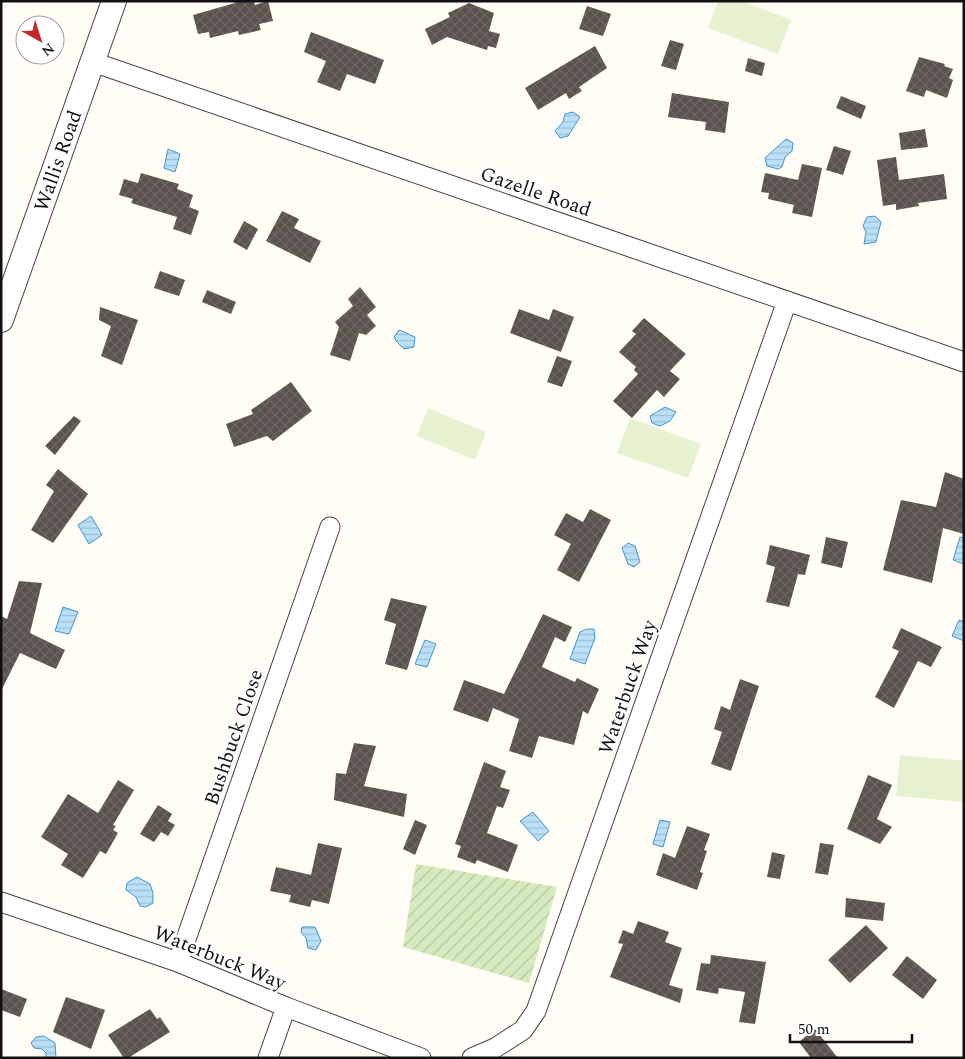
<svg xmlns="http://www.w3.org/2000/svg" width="965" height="1059" font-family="Spectral,serif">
<defs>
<pattern id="garden-furrows" width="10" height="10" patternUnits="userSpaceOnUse" patternTransform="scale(1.25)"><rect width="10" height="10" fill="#d5ebbd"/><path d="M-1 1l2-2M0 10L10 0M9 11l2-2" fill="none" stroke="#b6c8a1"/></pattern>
<pattern id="water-rules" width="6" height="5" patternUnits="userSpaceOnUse" patternTransform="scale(1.25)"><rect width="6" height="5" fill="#b9e0f7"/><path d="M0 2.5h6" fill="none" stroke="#9ebfd3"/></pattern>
<pattern id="building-cross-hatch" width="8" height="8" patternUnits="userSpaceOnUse" patternTransform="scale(1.25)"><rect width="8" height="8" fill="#5a524d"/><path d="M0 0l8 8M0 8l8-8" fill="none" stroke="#6d6662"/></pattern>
</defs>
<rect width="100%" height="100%" fill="#fffdf5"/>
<polygon fill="url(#garden-furrows)" points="416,864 557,887 529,983 403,947"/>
<g fill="#e6f2cf">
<polygon points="718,1 742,1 791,20 778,54 708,28"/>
<polygon points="428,408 486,432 475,460 417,436"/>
<polygon points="630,418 701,444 688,478 617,453"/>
<polygon points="900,755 964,761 964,802 896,796"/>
</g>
<g fill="url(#water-rules)" stroke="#3f96cf">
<polygon points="573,112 580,117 568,136 560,138 555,131 563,122 565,114"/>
<polygon points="786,139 793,143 792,151 785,157 782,167 778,169 767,166 765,158"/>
<polygon points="168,149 180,154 175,172 164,168"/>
<polygon points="875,216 881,222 876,242 864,244 866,232 863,226 867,217"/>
<polygon points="399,330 415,337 414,347 404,349 396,341 394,337"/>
<polygon points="665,407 676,412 670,421 660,426 652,423 650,416"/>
<polygon points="91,516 102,535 89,544 78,525"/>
<polygon points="960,537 964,538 964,564 953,560"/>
<polygon points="628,543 635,546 640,562 634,567 628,564 622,548"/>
<polygon points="63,607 78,612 69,634 55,631"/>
<polygon points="959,620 964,622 964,641 952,636"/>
<polygon points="587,629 594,629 595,638 585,664 570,659 580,632"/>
<polygon points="425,640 436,644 427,667 415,664"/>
<polygon points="533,812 549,831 538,841 520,821"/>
<polygon points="660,820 670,822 663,847 653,844"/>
<polygon points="137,877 150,884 153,893 153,903 146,907 140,906 136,897 126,890 127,883"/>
<polygon points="302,927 315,927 321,941 316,950 308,948 306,938 301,932"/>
<polygon points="44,1036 55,1043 56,1058 46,1058 46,1053 42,1049 34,1048 31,1043 36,1037"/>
</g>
<g fill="url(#building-cross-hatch)">
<polygon points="235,1 254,1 255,5 268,1 273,21 259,24 261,30 239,35 238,31 210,38 209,32 198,34 193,15 235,3"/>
<polygon points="469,3 494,13 489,31 500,34 496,48 488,46 487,50 447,37 432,45 425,29 450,17 448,13"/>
<polygon points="587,6 611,14 603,36 579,29"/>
<polygon points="311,32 384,60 375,84 347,74 340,91 317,82 326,61 304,52"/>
<polygon points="670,40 684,44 676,70 661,66"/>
<polygon points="595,46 607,68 579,87 582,91 569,99 566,93 538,110 525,88"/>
<polygon points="919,57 945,64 944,66 953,69 949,78 953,80 947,98 926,90 924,97 906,91"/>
<polygon points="748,58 765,63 762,76 745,71"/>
<polygon points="672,93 729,102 725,133 705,130 706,122 668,117"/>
<polygon points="841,96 866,106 861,119 836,108"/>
<polygon points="925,129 928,147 901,150 899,133"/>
<polygon points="834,146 851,151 843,175 826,170"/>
<polygon points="896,157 899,180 944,174 947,199 918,203 919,206 896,210 896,204 883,206 877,160"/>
<polygon points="802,164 822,168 812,217 792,213 794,205 768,199 769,193 761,192 765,173 798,180"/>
<polygon points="141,173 179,184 177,189 193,195 189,207 199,211 191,235 173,229 177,217 131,203 133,199 119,195 124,179 138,183"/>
<polygon points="282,211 299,219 294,228 321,241 310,263 266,241"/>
<polygon points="244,221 258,229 247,250 233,242"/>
<polygon points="160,271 185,280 179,296 154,288"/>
<polygon points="360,287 376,307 367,315 376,326 366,335 359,333 350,361 330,355 339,327 335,322 353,306 348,299"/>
<polygon points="207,290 236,302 231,314 202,302"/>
<polygon points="100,307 138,320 122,365 101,356 111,326 99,320"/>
<polygon points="519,309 549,320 553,309 574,317 561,352 510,333"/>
<polygon points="644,318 686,354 670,371 680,379 664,397 657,390 632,418 613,401 638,374 634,370 636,367 619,352 636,334 632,331"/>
<polygon points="557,356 572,361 562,387 547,382"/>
<polygon points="291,382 312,411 273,441 267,436 234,447 226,424 253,414 251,410"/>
<polygon points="74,416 81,421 55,455 45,446"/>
<polygon points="58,469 88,494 53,543 31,530 54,491 46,485"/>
<polygon points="945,472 964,479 964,534 943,528 932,583 883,570 901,500 936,507"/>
<polygon points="590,509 611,520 579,582 557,570 571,544 554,535 566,513 583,522"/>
<polygon points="826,537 848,542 842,568 821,563"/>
<polygon points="770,545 810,555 805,575 798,574 789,607 766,602 775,567 766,564"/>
<polygon points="19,581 42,583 30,633 65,650 56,669 20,653 1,691 1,616 7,619"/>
<polygon points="391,598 427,606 407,670 385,664 396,624 384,620"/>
<polygon points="543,614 572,627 565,642 555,637 542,667 575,682 577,678 599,689 588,714 583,711 574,745 539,736 532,758 509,751 519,719 493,708 488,722 453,710 464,680 504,694"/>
<polygon points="901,628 942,647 931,667 918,661 894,708 875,697 899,651 892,648"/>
<polygon points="740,679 759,686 731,771 711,764 722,732 714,729 721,706 730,710"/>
<polygon points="354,743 376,746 364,786 407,794 404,817 334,800 336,773 346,774"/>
<polygon points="484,762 506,771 500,787 510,790 503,808 497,806 487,833 518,845 508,872 477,860 475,864 457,857 461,846 455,844"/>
<polygon points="868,775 892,785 877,819 892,827 880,844 847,829"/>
<polygon points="118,780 134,790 113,825 116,826 113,830 118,833 106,854 100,851 83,878 61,865 68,854 41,837 68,794 98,813"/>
<polygon points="158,805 172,814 168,821 175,825 168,836 161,832 154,842 140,834"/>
<polygon points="415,820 427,825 415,855 403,849"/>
<polygon points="687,826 710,834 704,850 707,851 700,872 703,873 697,890 656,875 663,853 675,858"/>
<polygon points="318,843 342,848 329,904 312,900 310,907 289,902 291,895 270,891 276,867 311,875"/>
<polygon points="820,843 834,845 828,875 815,873"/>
<polygon points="772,852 785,855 780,879 767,877"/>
<polygon points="846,898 885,903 883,921 845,917"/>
<polygon points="638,921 669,932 665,942 682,948 669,985 683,989 680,1003 610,977 623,944 618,943 623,930 633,934"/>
<polygon points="866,925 888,948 850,983 828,960"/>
<polygon points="711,955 766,962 755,1024 739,1022 745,992 719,988 718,994 696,990 701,963 710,964"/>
<polygon points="907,956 937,980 923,999 892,975"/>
<polygon points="1,989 27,999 20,1017 1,1010"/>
<polygon points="66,997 105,1010 91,1049 53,1032"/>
<polygon points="150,1009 157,1019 160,1017 170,1032 128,1058 124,1058 108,1035"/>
<polygon points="815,1029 838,1058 811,1058 799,1042"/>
</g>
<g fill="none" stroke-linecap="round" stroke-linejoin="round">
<defs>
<g id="minor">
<polyline points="93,62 964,362"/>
<polyline points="1,902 178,962 286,1007 421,1058"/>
<polyline points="178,962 330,527"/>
<polyline points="268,1058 286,1007"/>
<polyline points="472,1058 495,1048 523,1030 536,1011 787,301"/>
</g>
<g id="tertiary">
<path id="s1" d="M 1,320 L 114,1"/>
</g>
</defs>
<use href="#minor" stroke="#444" stroke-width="21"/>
<use href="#tertiary" stroke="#444" stroke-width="26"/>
<use href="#minor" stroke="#fff" stroke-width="19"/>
<use href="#tertiary" stroke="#fff" stroke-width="24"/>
</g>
<g text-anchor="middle" stroke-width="5" stroke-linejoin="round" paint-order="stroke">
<g font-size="20" fill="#111" stroke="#fff">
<text dy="7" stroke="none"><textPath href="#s1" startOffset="169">Wallis Road</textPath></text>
<text transform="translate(536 191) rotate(19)" y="7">Gazelle Road</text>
<text transform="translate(627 687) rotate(-71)" y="7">Waterbuck Way</text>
<text transform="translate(233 737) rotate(-71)" y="7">Bushbuck Close</text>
<text transform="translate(220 957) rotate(22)" y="7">Waterbuck Way</text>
</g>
</g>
<rect width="965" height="1059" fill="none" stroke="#111111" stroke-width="5"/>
<g transform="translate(40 40) rotate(141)"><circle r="24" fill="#ffffff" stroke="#a0a0a0"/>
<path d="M0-4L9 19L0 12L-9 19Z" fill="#c4262e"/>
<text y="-8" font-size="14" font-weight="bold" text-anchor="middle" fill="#111111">N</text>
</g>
<path d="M790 1034v8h122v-8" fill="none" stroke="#111111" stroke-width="2.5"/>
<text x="798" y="1034" font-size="15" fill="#111111" stroke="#ffffff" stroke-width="4" paint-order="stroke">50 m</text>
</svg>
